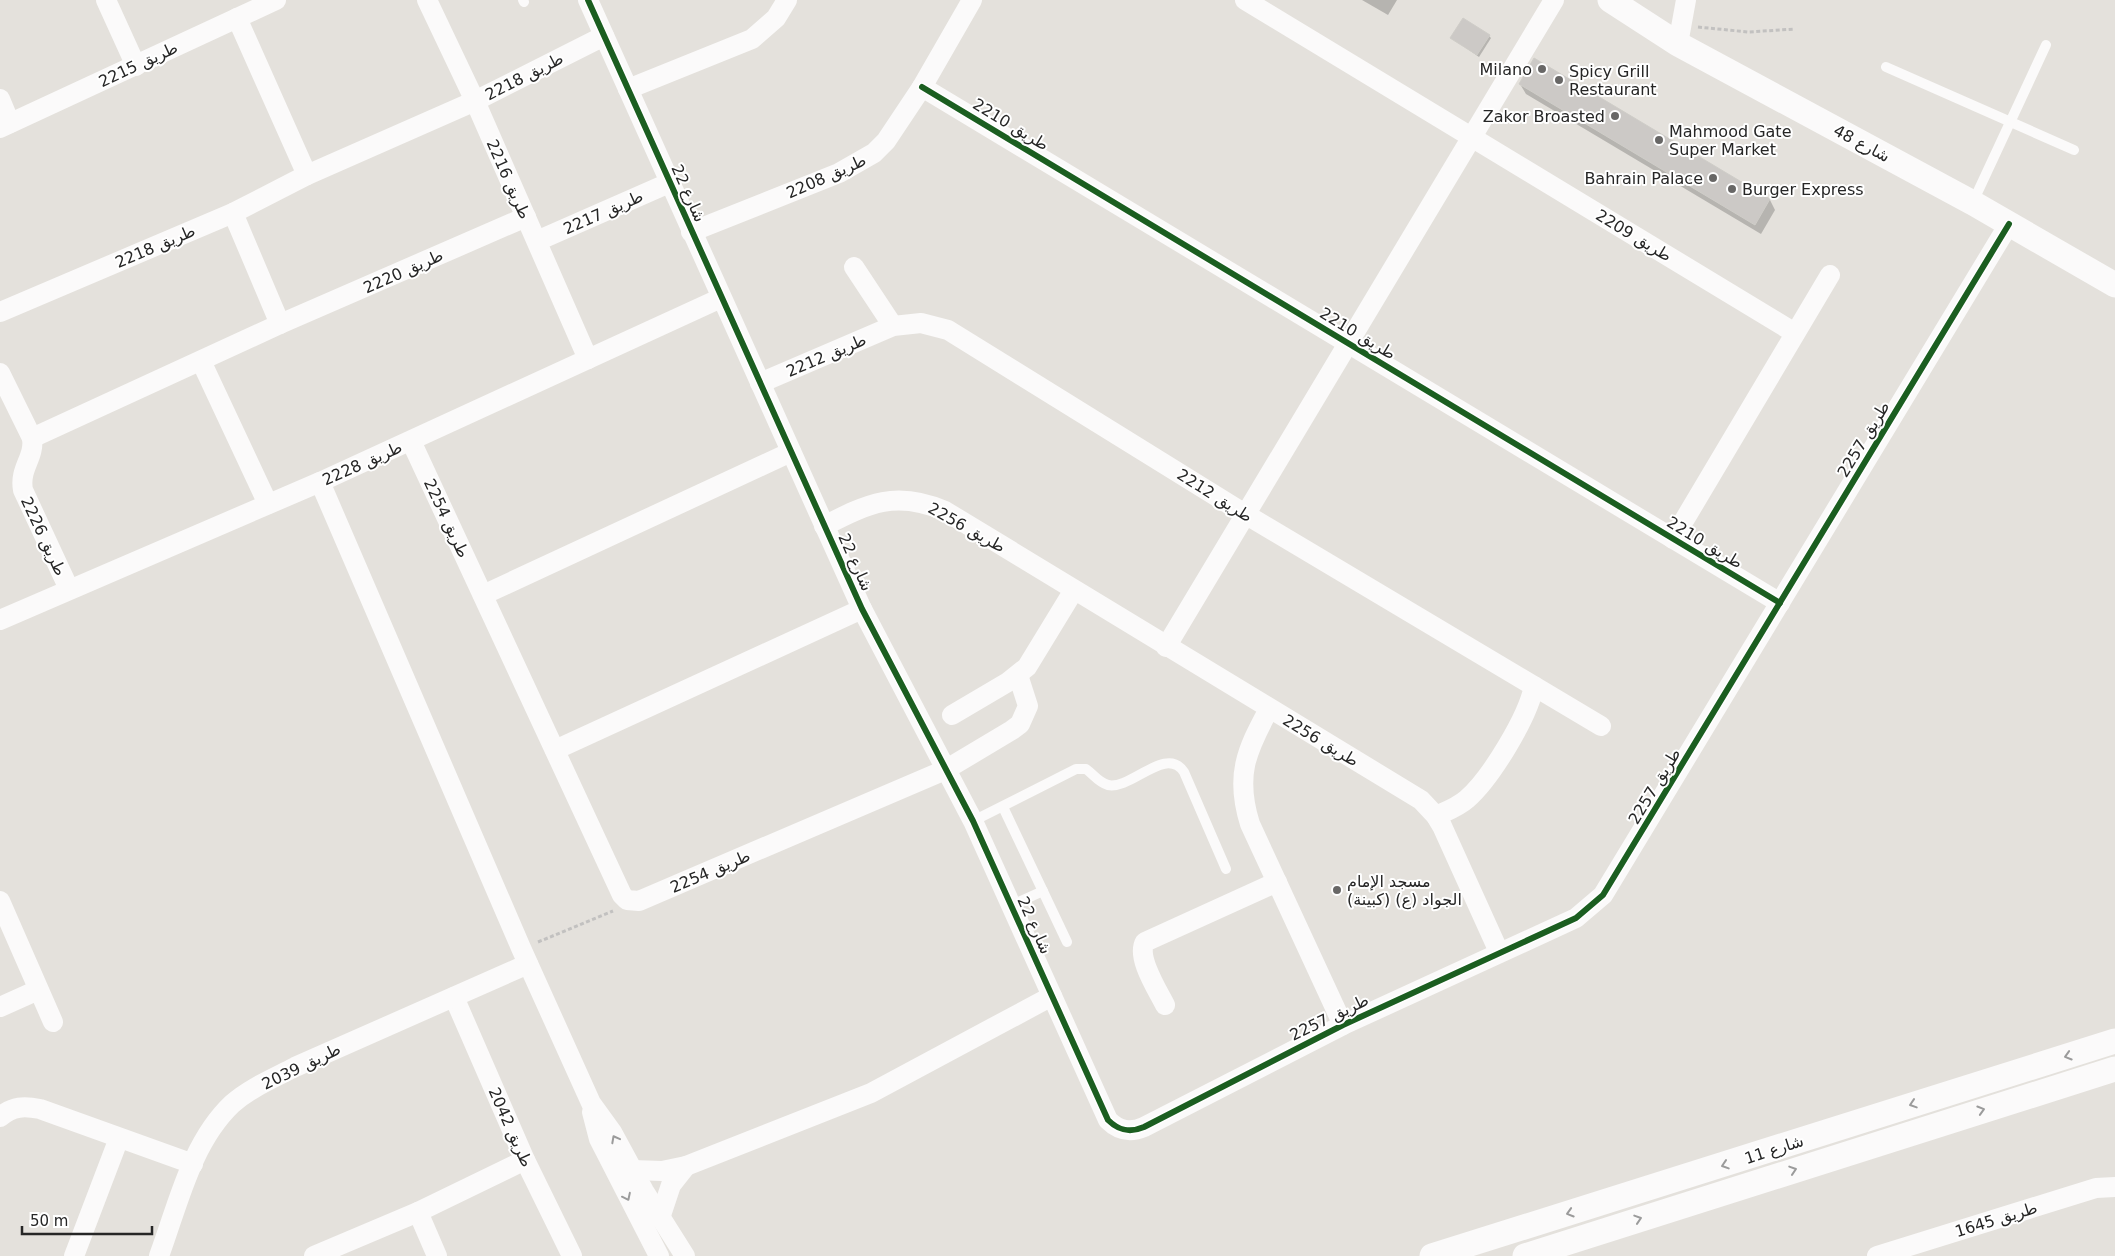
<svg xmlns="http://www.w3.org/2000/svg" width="2115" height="1256" font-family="'DejaVu Sans',Vazirmatn,sans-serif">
<rect width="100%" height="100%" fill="#e4e1dc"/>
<g fill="#0003">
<polygon points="1362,0 1397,0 1388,15"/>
<polygon points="1489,36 1491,38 1479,57 1452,38"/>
<polygon points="1534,60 1770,200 1775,210 1761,234 1526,94 1520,84"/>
</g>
<g fill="#ccc9c6" stroke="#cfcdc8">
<polygon points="1463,18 1490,35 1477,55 1450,38"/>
<polygon points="1534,58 1770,199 1755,225 1519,84"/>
</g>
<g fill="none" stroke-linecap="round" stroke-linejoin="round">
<g stroke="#c2c1c0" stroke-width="3" stroke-dasharray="4 2.5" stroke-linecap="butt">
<polyline points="1698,27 1748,32 1795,29"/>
<polyline points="538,942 613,911"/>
</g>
<g stroke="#fbfafa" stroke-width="10">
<polyline points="523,0 524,2"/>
<polyline points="1886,67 2074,150"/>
<polyline points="1973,202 2046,45"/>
<polyline points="1003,807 1067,942"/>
<path d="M 973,821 L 1076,769 L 1086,769 C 1093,774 1099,783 1108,785 C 1131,790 1166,745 1184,772 L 1226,869"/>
<polyline points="1012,905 1043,891"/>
</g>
<g stroke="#fbfafa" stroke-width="20">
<polyline points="106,0 136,66"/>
<polyline points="427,0 475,101 588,359"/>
<path d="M 588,0 L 862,609 L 973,821 L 1108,1120 C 1119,1131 1130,1133 1144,1127 L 1343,1025 L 1576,918 L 1603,895 L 2009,224"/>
<polyline points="1245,0 1795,333"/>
<polyline points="237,18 307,175"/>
<polyline points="1678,44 1686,0"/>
<polyline points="922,87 1780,603"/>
<polyline points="628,89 752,39 776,18 787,0"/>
<polyline points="0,99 10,123"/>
<polyline points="0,128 276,0"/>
<polyline points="233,213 280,324"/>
<polyline points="691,232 839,173 874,153 886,141 922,87 972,0"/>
<polyline points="537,241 669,183"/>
<polyline points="854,267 893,326"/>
<polyline points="0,312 233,213 307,175 475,101 604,36"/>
<polyline points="201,361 268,504"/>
<path d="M 0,373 L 32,438 C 35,458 19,468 23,490 L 69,589"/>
<polyline points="760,383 893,326 921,323 948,330 1245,514 1601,726"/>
<polyline points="32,438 280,324 526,217"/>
<polyline points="411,441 622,895 627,900 639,901 945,770 1012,730 1020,724 1028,706 1018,675"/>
<polyline points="320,482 521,948 591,1103 612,1132 644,1191 685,1256"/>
<path d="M 824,526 C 869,503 896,490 945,511 L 1421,800 L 1436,816 L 1442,826 L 1499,952"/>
<polyline points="1673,539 1830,275"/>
<polyline points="483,595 791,452"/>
<polyline points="0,620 320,482 721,298"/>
<polyline points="1166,647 1554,0"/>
<path d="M 1269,709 C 1246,751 1235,776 1250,824 L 1343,1025"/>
<polyline points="952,715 1008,682 1027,667 1074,590"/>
<polyline points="555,750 862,609"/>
<path d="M 1436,816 C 1447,811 1458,807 1467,799 C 1491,778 1528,717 1534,686"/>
<polyline points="0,901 53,1022"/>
<polyline points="454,997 525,1160 572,1256"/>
<path d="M 1165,1005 C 1157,989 1136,957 1145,942 L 1277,882"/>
<polyline points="0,1007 38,990"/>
<polyline points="592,1112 599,1139 659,1256"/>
<path d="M 0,1117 C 13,1106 24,1106 40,1109 L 193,1164"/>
<polyline points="632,1170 662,1171 686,1166 871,1093 1052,996"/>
<polyline points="418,1212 437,1256"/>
<polyline points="660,1218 671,1185 686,1166"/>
<polyline points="74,1256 119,1138"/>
<path d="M 159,1256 C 178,1205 191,1143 232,1104 C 250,1088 274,1078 295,1067 L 528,964"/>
<polyline points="314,1256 418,1212 525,1160"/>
<polyline points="1877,1256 2096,1188 2115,1187"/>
</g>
<g stroke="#fbfafa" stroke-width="25">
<polyline points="1610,0 1678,44 1973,203 2115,285"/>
<polyline points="1432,1256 2115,1041"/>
<polyline points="1525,1256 2115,1069"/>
</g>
<defs>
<g id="cycleway">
<path d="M 588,0 L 862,609 L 973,821 L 1108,1120 C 1119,1131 1130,1133 1144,1127 L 1343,1025 L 1576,918 L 1603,895 L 2009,224"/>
<polyline points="922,87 1780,603"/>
</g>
</defs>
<use href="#cycleway" stroke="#fff" stroke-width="9"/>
<use href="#cycleway" stroke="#1b5e20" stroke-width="6"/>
</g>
<defs><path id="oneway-chevron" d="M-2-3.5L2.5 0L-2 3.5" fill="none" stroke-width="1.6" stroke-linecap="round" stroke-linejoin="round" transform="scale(1.25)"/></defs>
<g stroke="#9b9b9b">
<use href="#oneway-chevron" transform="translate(2068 1056) rotate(163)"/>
<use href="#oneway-chevron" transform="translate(1913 1104) rotate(162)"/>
<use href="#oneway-chevron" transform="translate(1981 1110) rotate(-17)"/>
<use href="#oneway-chevron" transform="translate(615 1139) rotate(-118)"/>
<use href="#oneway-chevron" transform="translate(1725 1165) rotate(162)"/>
<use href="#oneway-chevron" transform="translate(1793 1170) rotate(-18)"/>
<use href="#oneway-chevron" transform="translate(627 1197) rotate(64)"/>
<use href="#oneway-chevron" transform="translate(1570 1213) rotate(163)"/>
<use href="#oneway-chevron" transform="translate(1638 1219) rotate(-18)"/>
</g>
<g fill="#686766" stroke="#fff" stroke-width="2">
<circle cx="1542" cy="69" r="5"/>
<circle cx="1559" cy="80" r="5"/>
<circle cx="1615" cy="116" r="5"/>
<circle cx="1659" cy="140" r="5"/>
<circle cx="1713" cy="178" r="5"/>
<circle cx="1732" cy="189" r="5"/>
<circle cx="1337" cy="890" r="5"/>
</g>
<g text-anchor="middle" stroke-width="4" stroke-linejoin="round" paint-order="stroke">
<g font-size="16" fill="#262626" stroke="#fff">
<text transform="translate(138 64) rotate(-25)" y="6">طريق 2215</text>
<text transform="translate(524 76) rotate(-27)" y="6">طريق 2218</text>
<text transform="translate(1011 124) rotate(31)" y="6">طريق 2210</text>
<text transform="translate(1862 143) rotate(28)" y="6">شارع 48</text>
<text transform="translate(826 176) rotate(-24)" y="6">طريق 2208</text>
<text transform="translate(509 179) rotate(66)" y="6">طريق 2216</text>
<text transform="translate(689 193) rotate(66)" y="6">شارع 22</text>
<text transform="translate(603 212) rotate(-24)" y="6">طريق 2217</text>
<text transform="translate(1634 235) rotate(31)" y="6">طريق 2209</text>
<text transform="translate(155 246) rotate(-23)" y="6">طريق 2218</text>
<text transform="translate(403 271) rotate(-24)" y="6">طريق 2220</text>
<text transform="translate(1358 333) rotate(31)" y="6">طريق 2210</text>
<text transform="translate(826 355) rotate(-23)" y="6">طريق 2212</text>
<text transform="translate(1863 439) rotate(-59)" y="6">طريق 2257</text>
<text transform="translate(362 463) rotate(-24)" y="6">طريق 2228</text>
<text transform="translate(1215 495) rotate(32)" y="6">طريق 2212</text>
<text transform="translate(447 518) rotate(65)" y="6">طريق 2254</text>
<text transform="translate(967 527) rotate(29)" y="6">طريق 2256</text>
<text transform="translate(44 536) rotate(65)" y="6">طريق 2226</text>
<text transform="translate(1705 542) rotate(31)" y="6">طريق 2210</text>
<text transform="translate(856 562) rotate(66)" y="6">شارع 22</text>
<text transform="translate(1321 740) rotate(31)" y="6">طريق 2256</text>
<text transform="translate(1654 786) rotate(-59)" y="6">طريق 2257</text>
<text transform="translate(710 871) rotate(-23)" y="6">طريق 2254</text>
<text transform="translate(1035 925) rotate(66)" y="6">شارع 22</text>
<text transform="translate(1329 1017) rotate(-26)" y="6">طريق 2257</text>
<text transform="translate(301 1066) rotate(-26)" y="6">طريق 2039</text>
<text transform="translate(511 1127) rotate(66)" y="6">طريق 2042</text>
<text transform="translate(1774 1149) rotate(-18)" y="6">شارع 11</text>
<text transform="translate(1996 1219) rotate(-17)" y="6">طريق 1645</text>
</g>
<g font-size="16" fill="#262626" stroke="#fff" text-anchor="start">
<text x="1532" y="75" text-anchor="end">Milano</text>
<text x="1569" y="77">Spicy Grill<tspan x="1569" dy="18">Restaurant</tspan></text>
<text x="1605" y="122" text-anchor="end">Zakor Broasted</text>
<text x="1669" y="137">Mahmood Gate<tspan x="1669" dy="18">Super Market</tspan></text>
<text x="1703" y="184" text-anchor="end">Bahrain Palace</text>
<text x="1742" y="195">Burger Express</text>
<text x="1347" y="887">مسجد الإمام<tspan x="1347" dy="18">الجواد (ع) (كبينة)</tspan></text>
</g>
</g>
<path d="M22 1226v8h130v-8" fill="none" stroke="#262626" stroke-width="2.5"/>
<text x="30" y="1226" font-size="15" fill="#262626" stroke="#ffffff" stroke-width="4" paint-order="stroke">50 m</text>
</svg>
